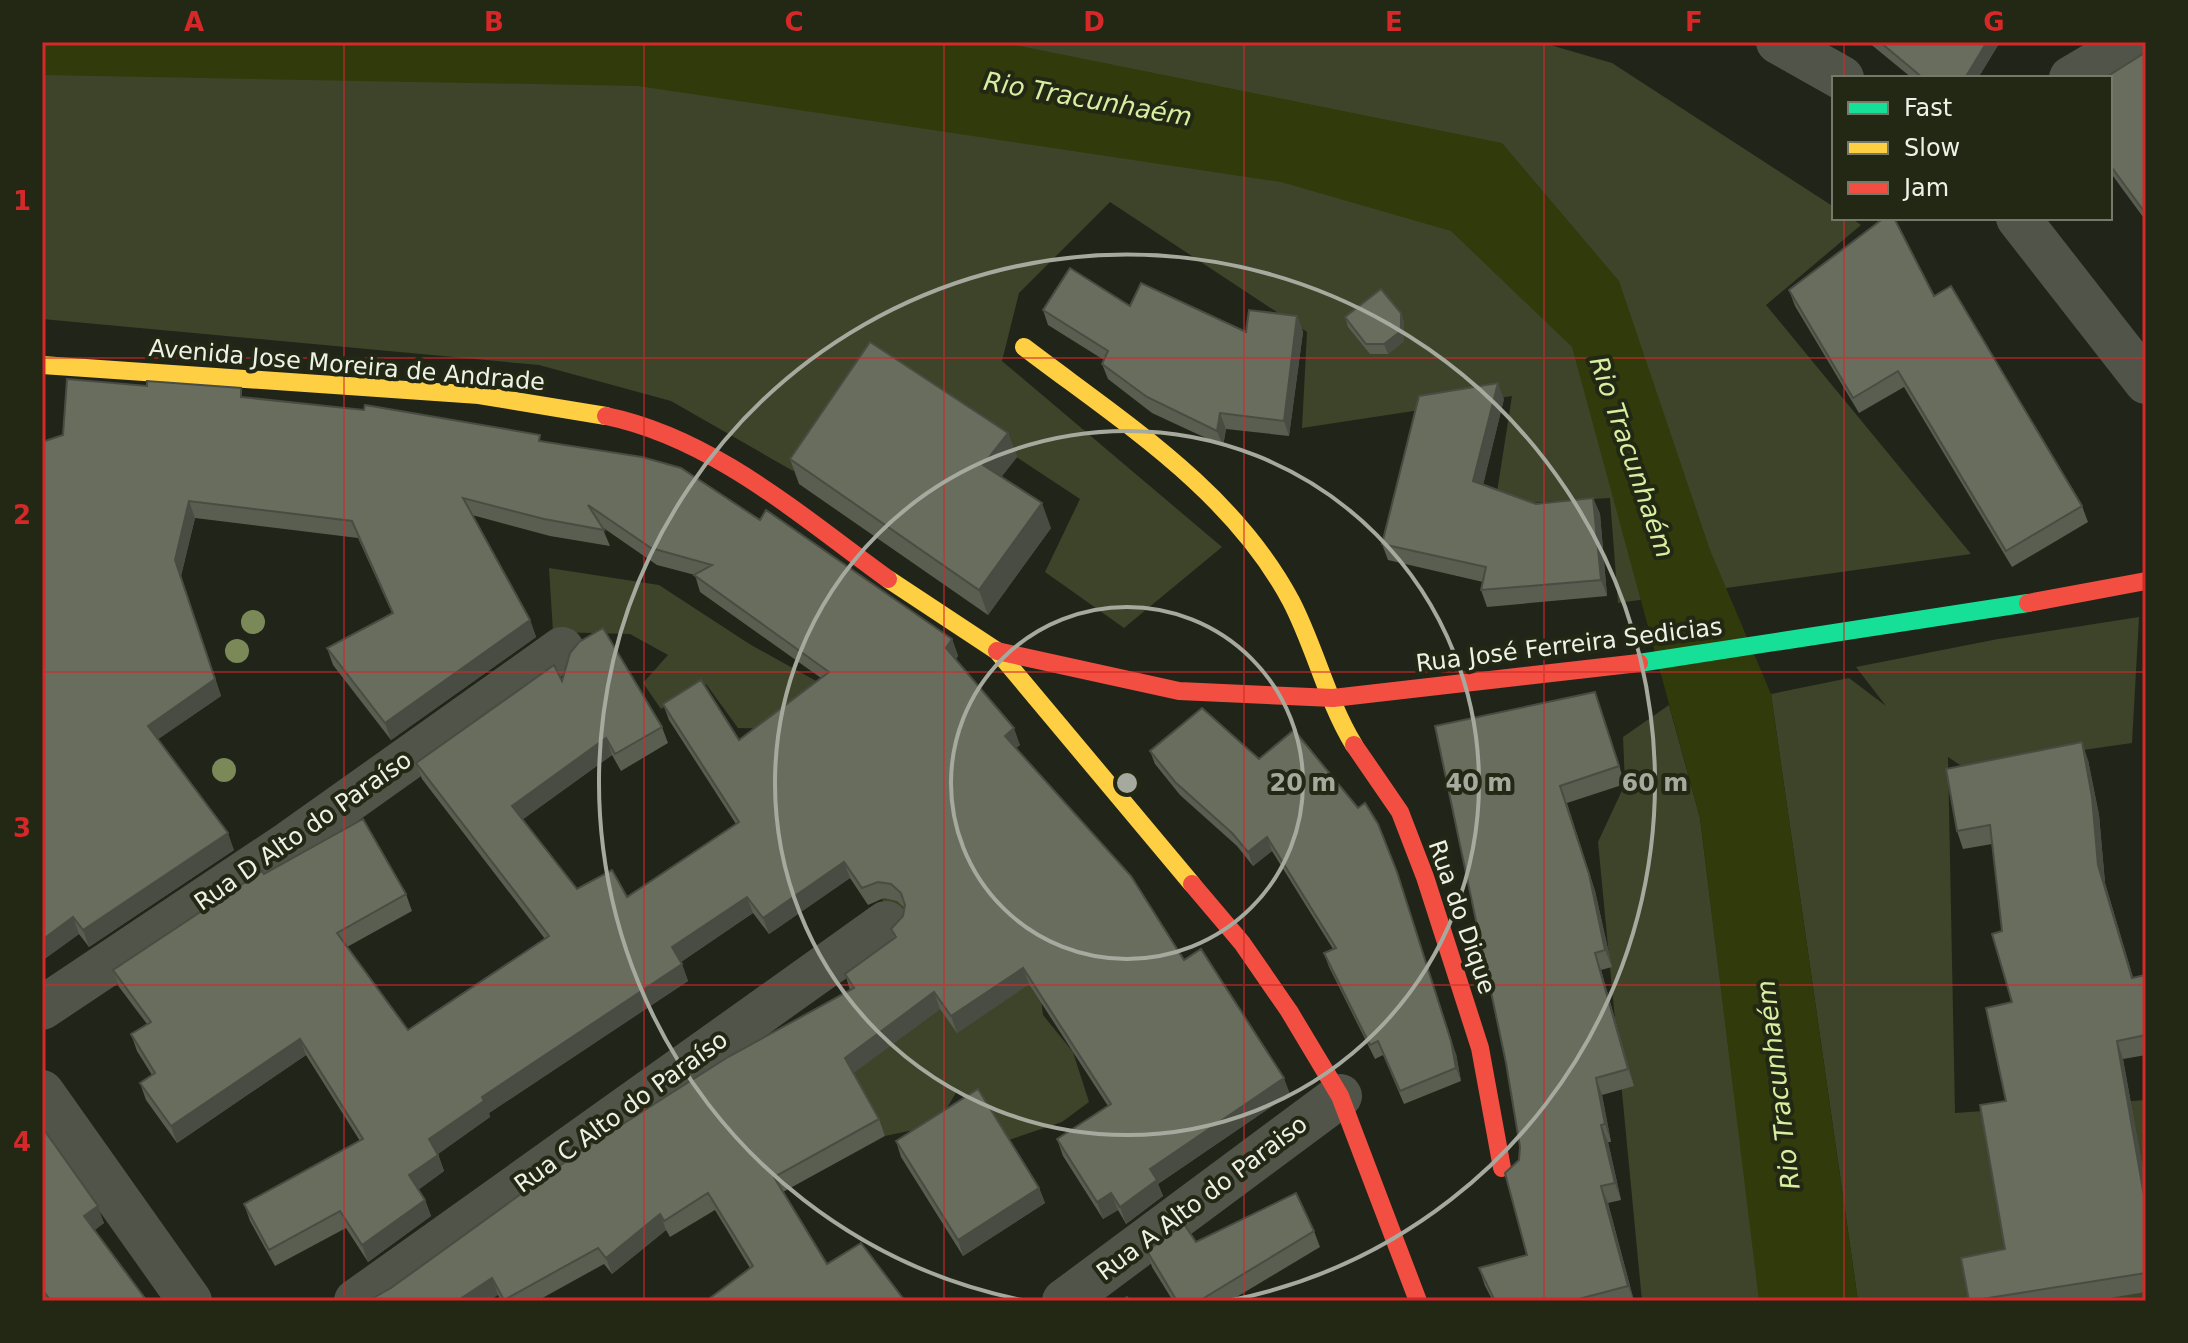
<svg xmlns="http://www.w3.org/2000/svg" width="2188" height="1343" font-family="'DejaVu Sans',sans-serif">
<rect width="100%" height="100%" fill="#212419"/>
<g fill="#3d4429">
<polygon points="42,42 1540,42 1612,63 1834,207 1834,218 1851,218 1861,225 1766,305 1971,554 1618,603 1610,498 1495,505 1512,396 1302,428 1307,332 1110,202 1019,293 1002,361 1222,547 1124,628 1045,572 1080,499 879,366 793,471 671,401 539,365 42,319"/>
<polygon points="549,568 659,585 751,645 836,692 791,729 738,728 706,684 661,709 643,683 668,655 630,634 553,632"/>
<polygon points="2139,617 2132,743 1963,767 1948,757 1955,1113 2146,1100 2146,1301 1858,1301 1771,694 1849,678 1886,706 1856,667 1998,639"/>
<polygon points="1669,705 1700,818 1760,1301 1642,1301 1598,842 1625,784 1623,737"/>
<polygon points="878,880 1038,975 1043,1015 1073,1052 1089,1102 1062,1122 1006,1141 984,1104 957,1091 937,1125 885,1136 823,1025 891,938"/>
</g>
<polygon fill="#303a0a" points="42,42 1000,42 1502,143 1619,281 1710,550 1771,694 1858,1301 1759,1301 1700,818 1572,347 1451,231 1281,182 638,86 42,75"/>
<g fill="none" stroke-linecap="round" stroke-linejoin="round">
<g stroke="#515448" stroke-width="44">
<polyline points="1778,42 1842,78"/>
<polyline points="2071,78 2132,42"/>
<polyline points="2018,218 2146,382"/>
<polyline points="42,1008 289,843 562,649"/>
<polyline points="42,1092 190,1301"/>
<polyline points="356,1301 886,923"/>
<polyline points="1064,1301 1340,1096"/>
</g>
<polyline stroke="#16e098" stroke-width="18" points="1639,663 2028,603"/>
<g stroke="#ffcf43" stroke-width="18">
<path d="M 1024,347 C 1121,421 1232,490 1291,601 C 1315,647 1327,701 1354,745"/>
<polyline points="42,365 479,395 606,416"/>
<polyline points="888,579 997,651 1192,884"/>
</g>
<g stroke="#f24e42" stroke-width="18">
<path d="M 606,416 C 713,438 802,517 888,579"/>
<polyline points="2028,603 2146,581"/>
<polyline points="997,651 1179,691 1333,698 1639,663"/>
<polyline points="1354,745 1400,812 1425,877 1480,1048 1502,1168"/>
<polyline points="1192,884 1242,943 1289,1011 1340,1096 1418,1301"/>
</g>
</g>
<g fill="#7b8959">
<circle cx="253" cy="622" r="12"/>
<circle cx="237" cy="651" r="12"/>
<circle cx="224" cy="770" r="12"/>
</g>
<g fill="#595e51">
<polygon points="1868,42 2000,42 1978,78 1912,78"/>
<polygon points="2146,52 2146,221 2110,172 2110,78"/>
<polygon points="1789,290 1934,296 2082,506 2088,522 2012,567 1904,387 1859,413 1795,306"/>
<polygon points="1130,306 1246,332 1297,316 1303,332 1289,436 1226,429 1223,446 1152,413 1108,379 1102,364 1104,360 1048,325 1043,310"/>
<polygon points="1401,313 1404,323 1404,341 1388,354 1370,354 1348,327 1345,317"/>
<polygon points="147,386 245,397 543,441 760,520 952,639 958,656 955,660 1020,745 1016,748 1290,1094 1158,1184 1163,1196 1126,1224 1118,1210 1103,1219 1063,1156 1057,1139 1108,1106 1029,984 957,1033 940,1009 853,1073 879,1119 885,1136 783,1192 827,1264 905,1301 750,1268 715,1210 670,1237 666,1230 612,1274 604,1264 537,1301 501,1301 498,1295 391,1288 850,990 845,974 894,938 891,929 903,916 904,907 897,901 884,898 868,905 850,878 769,934 753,913 681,962 688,981 489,1113 490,1117 438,1154 444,1171 418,1190 425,1200 431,1216 368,1262 346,1228 275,1266 250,1221 244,1204 360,1141 306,1055 177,1143 146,1100 140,1083 152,1075 137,1051 131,1034 147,1024 119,987 113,970 264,874 406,894 412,911 347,947 408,1030 545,939 422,779 416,763 562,681 662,727 668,743 621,771 612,755 523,819 577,889 627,897 736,824 669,720 663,704 739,740 821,678 700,592 695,575 657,565 602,527 610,546 550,536 472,515 530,620 536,637 391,740 333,665 327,648 392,613 358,538 195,518 181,576 221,696 158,739 234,850 89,947 79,934 43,960 42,958 42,442 63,435"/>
<polygon points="1504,399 1483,484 1536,504 1593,498 1600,514 1607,596 1487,607 1481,590 1483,582 1388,560 1382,544"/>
<polygon points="1008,433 1017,457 1001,477 1051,528 988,615 799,484 790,459"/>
<polygon points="1202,708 1456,1054 1461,1081 1404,1104 1383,1055 1375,1059 1329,967 1324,953 1333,949 1272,851 1253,866 1237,846 1180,795 1155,764 1150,751"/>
<polygon points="1601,709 1625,784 1567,803 1595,891 1612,967 1601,970 1634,1086 1602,1095 1611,1142 1608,1142 1621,1200 1608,1203 1634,1301 1493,1301 1485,1286 1479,1268 1527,1255 1519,1160 1520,1147 1506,1063 1435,726"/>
<polygon points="2088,760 2099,815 2105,883 2133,977 2146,977 2146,1055 2123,1059 2146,1187 2146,1292 2091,1301 1969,1301 2005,1249 2006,1101 2012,1002 2002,931 1992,844 1963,849 1957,831"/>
<polygon points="42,1127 104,1223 94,1230 147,1301 44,1301 42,1299"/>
<polygon points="896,1141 1039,1188 1045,1203 963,1256 901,1157"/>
<polygon points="1314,1231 1320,1247 1230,1301 1173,1301 1152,1267 1147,1251 1196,1242"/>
</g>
<g fill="#494c42">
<polygon points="1987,42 2000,42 1978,78 1965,78"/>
<polygon points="1401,313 1404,323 1404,341 1388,354 1384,344"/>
<polygon points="1297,316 1303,332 1289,436 1284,421"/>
<polygon points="1498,383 1504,399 1480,498 1473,481"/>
<polygon points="1220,413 1226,429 1223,446 1217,431"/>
<polygon points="1008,433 1017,457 992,489 983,465"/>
<polygon points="1593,498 1600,514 1607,596 1601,580"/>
<polygon points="189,501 195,518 181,576 221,696 154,742 148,726 175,560"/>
<polygon points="1042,503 1051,528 988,615 979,590"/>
<polygon points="530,620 536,637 391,740 385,723"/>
<polygon points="952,639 958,656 952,665 946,648"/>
<polygon points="1014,728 1020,745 1011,752 1005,736"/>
<polygon points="606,738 612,755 518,823 512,806"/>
<polygon points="2082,742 2088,760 2099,815 2105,883 2138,996 2098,865"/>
<polygon points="1560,786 1595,891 1612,967 1605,950"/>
<polygon points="228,833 234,850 89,947 83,930"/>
<polygon points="1267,837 1272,851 1253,866 1248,852"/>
<polygon points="844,862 850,878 769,934 763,918"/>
<polygon points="1401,885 1456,1054 1461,1081 1456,1068"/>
<polygon points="747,897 753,913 678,964 672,947"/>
<polygon points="73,917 79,934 43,960 42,956 42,940"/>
<polygon points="1595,953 1601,970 1634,1086 1628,1069"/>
<polygon points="682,964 688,981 489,1113 490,1117 435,1156 429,1139 482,1097"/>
<polygon points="1023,968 1029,984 957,1033 951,1016"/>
<polygon points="934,992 940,1009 851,1075 845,1058"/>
<polygon points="300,1039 306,1055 177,1143 171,1126"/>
<polygon points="2117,1041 2123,1059 2146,1187 2146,1207"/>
<polygon points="1284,1078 1290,1094 1158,1184 1163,1196 1126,1224 1120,1207 1150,1169"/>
<polygon points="1596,1078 1602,1095 1611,1142 1605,1124"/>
<polygon points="1601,1125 1608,1142 1621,1200 1615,1183"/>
<polygon points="438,1155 444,1171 415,1192 409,1175"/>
<polygon points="1601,1186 1608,1203 1634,1301 1628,1286"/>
<polygon points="1039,1188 1045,1203 963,1256 958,1240"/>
<polygon points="1111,1193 1118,1210 1103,1219 1097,1202"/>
<polygon points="425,1200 431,1216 368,1262 362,1245"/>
<polygon points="98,1206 104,1223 90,1234 84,1216"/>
<polygon points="660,1214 666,1230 612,1274 606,1258"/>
<polygon points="492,1278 498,1295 489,1301 457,1301"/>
</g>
<g fill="#686d5e" stroke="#494c42" stroke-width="2">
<polygon points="1880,42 1987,42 1965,78 1923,78"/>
<polygon points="2146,52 2146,214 2110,165 2110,78 2105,78"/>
<polygon points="1884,218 1894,218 1934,296 1951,286 2082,506 2006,551 1898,371 1853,398 1789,290"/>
<polygon points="1070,268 1130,306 1141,283 1246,332 1249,310 1297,316 1284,421 1220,413 1217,431 1147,397 1102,364 1108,351 1043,310"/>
<polygon points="1381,289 1401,313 1401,331 1384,344 1366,344 1345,317"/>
<polygon points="870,342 1008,433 983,465 1042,503 979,590 790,459"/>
<polygon points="67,379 147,386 147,381 241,388 241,397 364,410 365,405 540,435 539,441 642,457 681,468 760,520 766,510 952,639 946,648 1014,728 1005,736 1131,876 1184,960 1201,949 1284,1078 1150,1169 1157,1180 1120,1207 1111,1193 1097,1202 1057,1139 1111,1104 1023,968 951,1016 934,992 845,1058 879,1119 774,1177 827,1264 861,1243 905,1301 706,1301 753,1266 708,1193 664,1221 660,1214 606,1258 598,1248 504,1300 492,1278 457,1301 368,1301 391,1288 579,1152 728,1057 854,988 845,974 896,937 891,929 903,916 905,905 901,893 891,884 878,882 862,888 844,862 763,918 747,897 672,947 682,964 482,1097 484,1101 429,1139 438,1155 409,1175 425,1200 362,1245 340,1211 269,1250 244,1204 363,1139 300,1039 171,1126 140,1083 155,1073 131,1034 151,1022 113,970 262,871 264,874 363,819 406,894 337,933 408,1030 549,936 416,763 554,665 562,681 570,653 579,642 603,628 662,727 615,754 606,738 512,806 577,889 612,870 627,897 739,822 663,704 701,680 739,740 829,672 694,575 712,565 651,548 588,505 604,530 544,519 463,498 530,620 385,723 327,648 393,613 352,521 189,501 175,560 215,679 148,726 228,833 83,930 73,917 42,940 42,442 63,435"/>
<polygon points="1498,383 1473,481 1536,504 1593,498 1601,580 1481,590 1486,567 1382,544 1419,396"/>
<polygon points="1595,692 1619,766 1560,786 1589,874 1605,950 1595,953 1628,1069 1596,1078 1605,1124 1601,1125 1615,1183 1601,1186 1628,1286 1571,1301 1495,1301 1479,1268 1527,1255 1505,1173 1519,1160 1520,1147 1506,1063 1435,726"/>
<polygon points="1202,708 1259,759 1294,730 1358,808 1365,803 1378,824 1397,872 1451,1041 1456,1068 1400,1091 1378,1041 1370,1045 1324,953 1336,948 1267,837 1248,852 1232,833 1175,782 1150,751"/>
<polygon points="2082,742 2092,797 2098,865 2132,978 2145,975 2146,979 2146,1035 2117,1041 2146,1207 2146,1273 1969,1301 1961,1258 2005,1249 1980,1105 2006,1101 1986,1008 2012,1002 1992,934 2002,931 1990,825 1957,831 1946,769"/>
<polygon points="978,1089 1039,1188 958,1240 896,1141"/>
<polygon points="42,1127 98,1206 84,1216 147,1301 51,1301 42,1289"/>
<polygon points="1296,1193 1314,1231 1199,1301 1177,1301 1147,1251 1184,1224 1196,1242"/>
<polygon points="1127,1297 1130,1301 1121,1301"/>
</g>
<path fill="none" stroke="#d62828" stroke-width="2" stroke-opacity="0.55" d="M 344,42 L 344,1301M 644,42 L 644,1301M 944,42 L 944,1301M 1244,42 L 1244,1301M 1544,42 L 1544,1301M 1844,42 L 1844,78M 1844,218 L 1844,1301M 42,358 L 2146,358M 42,672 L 2146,672M 42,985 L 2146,985"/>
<g fill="none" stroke="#a6aa9e" stroke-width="4">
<circle cx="1127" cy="783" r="176"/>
<circle cx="1127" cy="783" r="352"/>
<path d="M1022 1300A528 528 0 1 1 1232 1300"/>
</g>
<g text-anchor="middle" stroke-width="8" stroke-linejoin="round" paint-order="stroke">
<g font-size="24" fill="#eef2e6" stroke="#232815">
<text transform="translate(347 365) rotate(5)" y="8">Avenida Jose Moreira de Andrade</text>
<text transform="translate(1569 645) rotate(-7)" y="8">Rua José Ferreira Sedicias</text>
<text transform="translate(303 831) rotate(-35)" y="8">Rua D Alto do Paraíso</text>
<text transform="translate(1462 917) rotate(71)" y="8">Rua do Dique</text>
<text transform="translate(621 1112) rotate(-36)" y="8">Rua C Alto do Paraíso</text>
<text transform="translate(1202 1198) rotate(-37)" y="8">Rua A Alto do Paraiso</text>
</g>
<g font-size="26" font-style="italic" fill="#d8eea0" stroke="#232815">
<text transform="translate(1088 99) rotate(10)" y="9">Rio Tracunhaém</text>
<text transform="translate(1632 457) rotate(71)" y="9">Rio Tracunhaém</text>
<text transform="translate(1778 1085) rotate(-97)" y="9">Rio Tracunhaém</text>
</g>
</g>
<circle cx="1127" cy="783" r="12" fill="#a6aa9e" stroke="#232815" stroke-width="4"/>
<g font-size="24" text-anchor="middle" font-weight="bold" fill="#a6aa9e" stroke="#232815" stroke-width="8" stroke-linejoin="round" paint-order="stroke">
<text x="1303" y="791">20 m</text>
<text x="1479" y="791">40 m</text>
<text x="1655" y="791">60 m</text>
</g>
<rect width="2188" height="1343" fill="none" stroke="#232815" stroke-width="88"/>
<rect x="1832" y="76" width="280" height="144" fill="#232815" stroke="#747969" stroke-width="2"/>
<rect x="1848" y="102" width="40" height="12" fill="#16e098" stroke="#747969" stroke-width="2"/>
<text x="1904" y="116" font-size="24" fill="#eef2e6">Fast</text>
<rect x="1848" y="142" width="40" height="12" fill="#ffcf43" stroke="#747969" stroke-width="2"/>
<text x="1904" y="156" font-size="24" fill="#eef2e6">Slow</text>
<rect x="1848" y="182" width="40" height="12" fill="#f24e42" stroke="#747969" stroke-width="2"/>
<text x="1904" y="196" font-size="24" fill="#eef2e6">Jam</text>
<rect x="44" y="44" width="2100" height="1255" fill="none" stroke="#d62828" stroke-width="3"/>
<g font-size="26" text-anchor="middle" font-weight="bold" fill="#d62828">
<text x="194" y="31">A</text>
<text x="494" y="31">B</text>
<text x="794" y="31">C</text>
<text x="1094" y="31">D</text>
<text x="1394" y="31">E</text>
<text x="1694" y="31">F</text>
<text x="1994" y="31">G</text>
<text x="22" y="210">1</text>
<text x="22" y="524">2</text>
<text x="22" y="837">3</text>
<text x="22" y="1151">4</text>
</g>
</svg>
